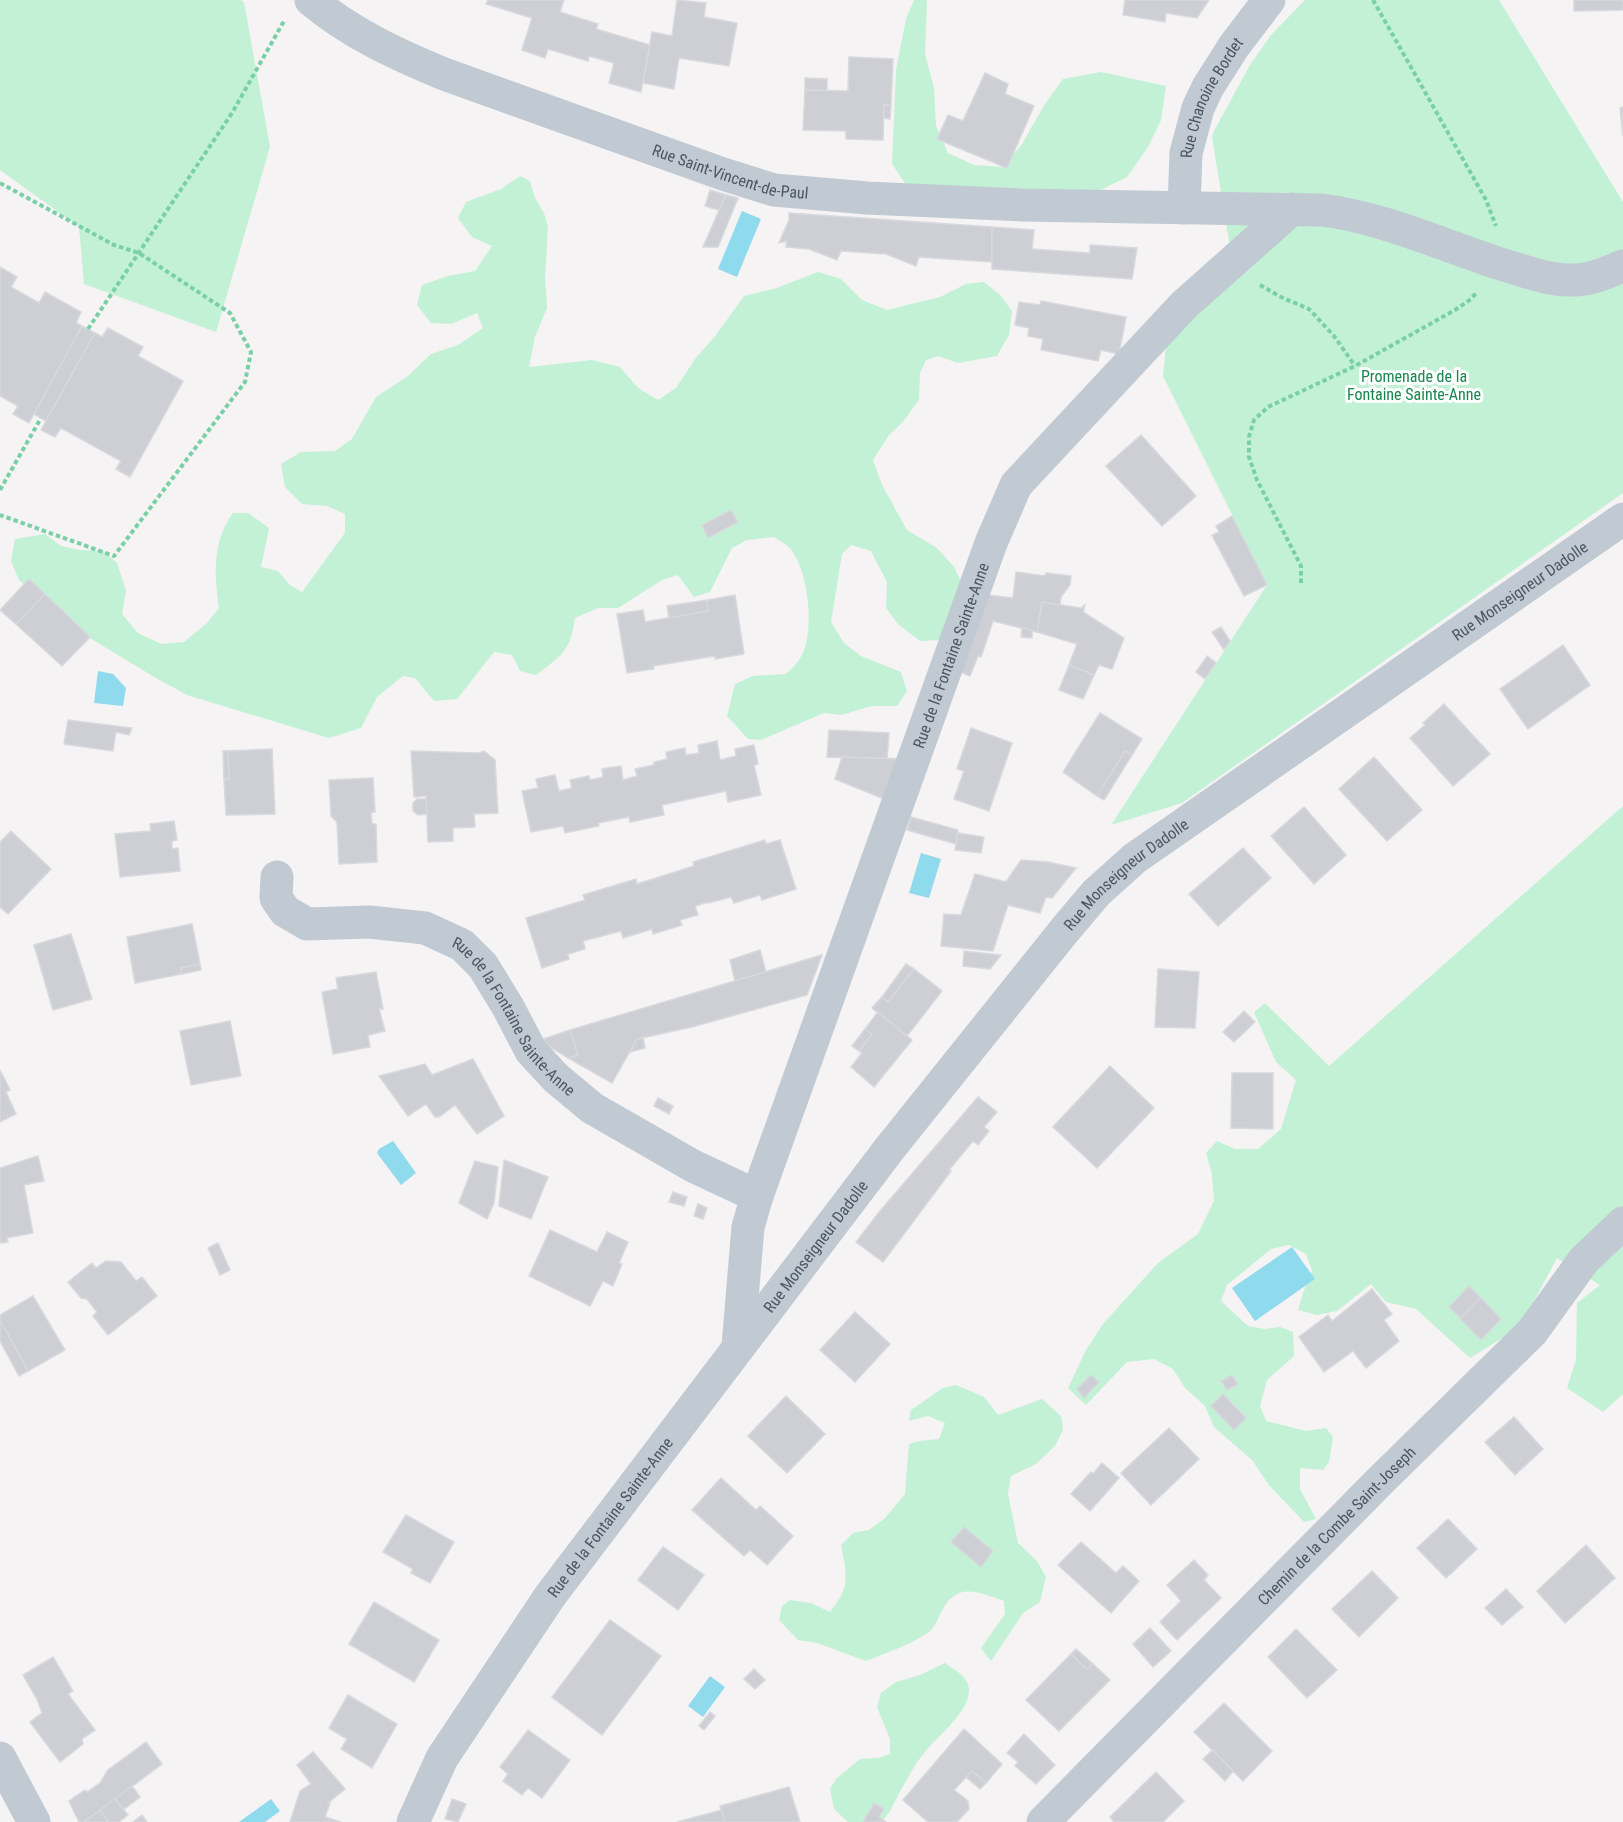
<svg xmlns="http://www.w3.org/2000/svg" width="1623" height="1822" font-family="'Roboto Condensed',sans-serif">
<rect width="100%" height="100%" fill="#f5f3f3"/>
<g fill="#c3f1d5">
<polygon points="0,0 241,0 244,2 270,147 216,332 84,284 79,227 0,170"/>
<polygon points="914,0 927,0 925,54 934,88 936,126 948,153 974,165 1004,167 1022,144 1045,104 1063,79 1101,72 1166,86 1161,120 1148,147 1127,177 1084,198 907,186 892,164 896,70 906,19"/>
<polygon points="1305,0 1499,0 1623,202 1623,493 1182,803 1111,825 1267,585 1163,376 1166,345 1235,278 1212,137 1214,131 1250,65 1271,35"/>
<path d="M 520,176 L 530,181 L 535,198 L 544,213 L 548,227 L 545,278 L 547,308 L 535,337 L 529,367 L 592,360 L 620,367 L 638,388 L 658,400 L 676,388 L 695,359 L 716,335 L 744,296 L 774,289 L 818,272 L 841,279 L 862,300 L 887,310 L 940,297 L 966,284 L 984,282 L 1000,295 L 1012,311 L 1009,335 L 997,356 L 958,363 L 938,356 L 926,360 L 920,373 L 919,400 L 902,423 L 889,435 L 873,460 L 882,485 L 907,530 L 937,548 L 954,567 L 964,588 L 941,640 L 920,641 L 898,624 L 886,608 L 887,582 L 871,551 L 851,545 L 842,554 L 831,622 L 844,643 L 861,656 L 901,672 L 907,691 L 897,706 L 872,706 L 841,715 L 824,713 L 761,740 L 748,739 L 727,716 L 735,684 L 753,676 L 786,674 C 790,670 796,665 799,660 C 816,638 809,573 792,551 C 788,545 780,541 774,537 L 747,540 L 732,548 L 710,592 L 694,597 L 678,575 L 662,580 L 618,608 L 598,608 L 575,618 C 570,652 562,655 536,675 L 520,671 L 512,655 L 494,652 L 457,699 L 434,701 L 415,678 L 403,676 L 377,697 L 361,728 L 329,738 L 187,695 L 156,678 L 65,623 L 19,580 L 11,561 L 15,539 L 45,534 L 61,546 L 79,550 L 103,551 L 117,563 L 126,591 L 122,614 L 138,633 L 161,644 L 184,642 L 207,623 L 219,608 C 214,576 212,541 233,513 L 248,513 L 269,528 L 261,567 L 278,571 L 290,585 L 302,592 L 345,533 L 345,514 L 327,506 L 302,504 L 285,487 L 281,464 L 301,452 L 335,451 L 352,439 L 376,397 L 408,376 L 431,354 L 458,345 L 483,328 L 477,313 L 451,324 L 431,323 L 417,305 L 422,285 L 448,276 L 475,271 L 492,246 L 472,237 L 458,218 L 466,202 L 501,189 Z"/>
<polygon points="1623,806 1623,1394 1603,1412 1567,1388 1576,1360 1577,1303 1600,1285 1557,1258 1520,1327 1470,1358 1416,1309 1386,1302 1371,1284 1337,1311 1317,1315 1298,1310 1303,1293 1312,1271 1306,1254 1289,1245 1271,1249 1227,1285 1221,1301 1248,1326 1265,1329 1280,1327 1293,1332 1294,1356 1267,1380 1260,1406 1266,1421 1306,1431 1326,1428 1333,1437 1329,1462 1323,1470 1300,1468 1300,1489 1316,1519 1304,1522 1269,1485 1252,1460 1214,1427 1205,1406 1185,1388 1173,1369 1154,1359 1127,1362 1086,1405 1068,1388 1086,1350 1103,1324 1158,1263 1198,1234 1214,1201 1212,1174 1206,1153 1217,1141 1235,1149 1258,1149 1281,1129 1296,1080 1276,1062 1254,1012 1265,1003 1329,1066"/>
<path d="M 956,1385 L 984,1397 L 998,1415 L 1042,1399 L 1061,1416 L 1063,1430 L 1055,1446 L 1036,1464 L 1011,1476 L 1008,1494 L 1018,1543 L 1037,1561 L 1046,1577 L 1040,1602 L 1023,1613 L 991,1661 L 981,1648 L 1005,1614 L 1004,1601 C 977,1592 957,1581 941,1612 C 938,1618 935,1627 929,1632 C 910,1645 888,1652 866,1661 L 817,1643 L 798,1640 L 779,1620 L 782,1606 L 790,1600 L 811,1603 L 830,1612 C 851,1585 847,1577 841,1545 L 853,1533 L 869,1530 L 884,1519 L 905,1494 L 909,1444 L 919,1441 L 939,1439 L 945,1423 L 928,1416 L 909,1421 L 911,1410 L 943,1388 Z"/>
<path d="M 945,1663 C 954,1670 968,1676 969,1689 C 970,1712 938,1735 925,1752 C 917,1761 911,1772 905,1783 C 896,1796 893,1811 881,1822 L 848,1822 L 834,1809 L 830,1789 L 836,1779 L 860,1759 L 878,1758 L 890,1754 L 890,1739 L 877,1707 L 881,1693 L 896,1682 L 920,1675 Z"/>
</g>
<g fill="#90daee">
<polygon points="742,211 761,219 737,277 718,269"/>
<polygon points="98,671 113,674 126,688 123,706 94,703"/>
<polygon points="921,853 941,859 929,898 909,893"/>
<polygon points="393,1141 416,1173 401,1185 377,1153 379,1149"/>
<polygon points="1292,1247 1315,1279 1255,1321 1232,1288"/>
<polygon points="710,1676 725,1687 703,1717 688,1706"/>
<polygon points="271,1799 280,1811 265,1822 239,1822"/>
</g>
<g fill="#cdcfd5" stroke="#d7d9de" stroke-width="1.5">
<polygon points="488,0 564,0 560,12 598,24 596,29 650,45 641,92 609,83 614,63 589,56 588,61 548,49 545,58 522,50 532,18 486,4"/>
<polygon points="677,0 706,3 704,17 737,23 729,66 679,58 674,89 643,83 652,32 672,36"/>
<polygon points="1125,0 1209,0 1197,18 1166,13 1165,22 1123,15"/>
<polygon points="1574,0 1623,0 1623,10 1574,11"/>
<polygon points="849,57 893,59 891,105 884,105 883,140 846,139 846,131 803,130 805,90 848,91"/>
<polygon points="985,73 1008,84 1005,94 1034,106 1007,168 937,139 948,115 963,121"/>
<polygon points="805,78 827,79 827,90 805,90"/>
<polygon points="884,105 891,105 890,119 884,118"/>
<polygon points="1623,107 1623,136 1620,108"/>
<polygon points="710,190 726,195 719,210 705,206"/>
<polygon points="726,195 738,198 718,247 703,247"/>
<polygon points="789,213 992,227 992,262 919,257 916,266 886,254 841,251 837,260 809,249 786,247 787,241 779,243 789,220"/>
<polygon points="992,227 1034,230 1032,249 1090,253 1090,245 1137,248 1132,279 992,269"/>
<polygon points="0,267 17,277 11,287 39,303 45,292 81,312 76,323 82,326 29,423 13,414 18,406 0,396"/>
<polygon points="1041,301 1126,317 1119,354 1101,350 1098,361 1041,350 1043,339 1028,336 1029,328 1015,325 1019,302 1040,305"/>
<polygon points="82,326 95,333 46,421 34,414"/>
<polygon points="108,328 143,347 138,356 183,381 130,477 116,469 121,461 61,428 55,437 41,430 95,333 102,337"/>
<polygon points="1141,435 1196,496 1162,526 1106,466"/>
<polygon points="731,510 738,522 708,538 702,525"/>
<polygon points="1232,516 1267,585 1244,596 1212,535 1219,532 1216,526"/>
<polygon points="1016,572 1045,576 1046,573 1071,576 1070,585 1061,597 1060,605 1042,602 1037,632 993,621 981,657 978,656 970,676 958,671 981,594 1013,598"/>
<polygon points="29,579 45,594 16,624 0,610"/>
<polygon points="45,594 90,637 62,666 16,624"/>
<polygon points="735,595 744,654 715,659 715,656 653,666 654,669 627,673 617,614 643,610 645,622 708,611 707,600"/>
<polygon points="707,600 708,611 669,618 667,606"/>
<polygon points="1042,602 1081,608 1085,605 1083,612 1124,638 1112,669 1099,665 1094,675 1069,665 1077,644 1037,632"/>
<polygon points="1221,627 1230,641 1224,650 1212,632"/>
<polygon points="1022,628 1032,630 1032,638 1021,637"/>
<polygon points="1563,645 1590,685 1528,729 1500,689"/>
<polygon points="1207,656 1216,663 1205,679 1196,672"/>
<polygon points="1069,665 1094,675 1083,699 1059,690"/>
<polygon points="1444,704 1490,754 1453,786 1410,738 1425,725 1423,723"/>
<polygon points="1100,713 1142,739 1132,755 1125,751 1097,796 1063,772"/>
<polygon points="68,720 132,728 129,735 116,732 113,751 64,744"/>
<polygon points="971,728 1012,743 989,811 954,799 964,771 957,769"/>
<polygon points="829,730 889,733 887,759 827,757"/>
<polygon points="717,741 720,760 736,756 735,749 754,745 758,764 754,765 761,795 728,802 726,791 662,805 664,815 630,822 629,817 598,823 599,826 565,833 563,826 531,832 522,791 538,788 536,779 555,775 559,791 572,788 570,780 589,776 590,780 603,777 602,769 621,766 623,780 637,776 635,769 654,765 654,762 667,759 666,752 685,748 686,755 699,753 698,745"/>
<polygon points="272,749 275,814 226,815 224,779 229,779 228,751"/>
<polygon points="223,751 228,751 229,779 224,779"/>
<polygon points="411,751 479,753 484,751 495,760 498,813 474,814 475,827 453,828 453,841 428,842 426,796 414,797"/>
<polygon points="1125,751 1132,755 1104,800 1097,796"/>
<polygon points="842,757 900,759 884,799 835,779"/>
<polygon points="1374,757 1422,810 1387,841 1339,789"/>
<polygon points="373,778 375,812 371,812 372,824 376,824 377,862 339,864 337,822 331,816 329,780"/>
<polygon points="417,799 426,799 427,814 418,815 413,811 413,803"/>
<polygon points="1304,807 1346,855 1314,884 1271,836"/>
<polygon points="911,817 958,830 956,844 907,830"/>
<polygon points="174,821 177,840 172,841 172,849 178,848 180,871 120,877 115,834 151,831 150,824"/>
<polygon points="11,831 51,869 8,914 0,907 0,842"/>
<polygon points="958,833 984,837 981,853 955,850"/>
<polygon points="765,840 766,844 780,840 796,889 762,900 760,895 734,903 731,897 708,903 708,902 695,906 698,915 680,920 682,925 653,934 652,929 623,938 621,931 583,941 585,949 568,954 569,959 542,968 526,918 585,900 583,895 636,879 637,884 694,866 693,862"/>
<polygon points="1243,848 1271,878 1218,926 1189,894"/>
<polygon points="1021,860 1048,862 1076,868 1052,898 1046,897 1040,913 1008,905 993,951 941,946 944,914 961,915 975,874 1006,882"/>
<polygon points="192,924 200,964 181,968 182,974 135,983 127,937"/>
<polygon points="71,934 92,999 53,1010 34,945"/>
<polygon points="760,950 766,972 735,981 730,960"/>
<polygon points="964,951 1001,955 990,969 963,966"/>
<polygon points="822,955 807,995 692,1027 637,1039 612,1083 568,1058 578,1055 570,1030"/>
<polygon points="200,964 201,970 182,974 181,968"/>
<polygon points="906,964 914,969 888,1002 882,997"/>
<polygon points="914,969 942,991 907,1036 872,1008 882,997 888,1002"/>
<polygon points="1158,969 1199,972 1195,1028 1155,1027"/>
<polygon points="376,972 383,1009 379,1009 385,1031 368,1035 370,1047 333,1054 322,992 338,989 336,978"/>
<polygon points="1244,1011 1255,1022 1234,1042 1223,1032"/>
<polygon points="878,1012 912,1040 874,1087 851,1067 862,1053 859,1051 872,1034 865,1029"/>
<polygon points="230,1021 241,1076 191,1085 180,1031"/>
<polygon points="865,1029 872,1034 859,1051 852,1046"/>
<polygon points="570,1030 578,1055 568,1058 550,1047 543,1039"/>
<polygon points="643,1038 645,1048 630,1052 637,1039"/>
<polygon points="473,1059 504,1116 477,1134 455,1105 439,1117 435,1117 426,1104 408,1116 379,1076 425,1064 432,1075"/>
<polygon points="1110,1066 1154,1108 1097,1168 1053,1127"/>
<polygon points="0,1070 10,1090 6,1092 16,1114 0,1122"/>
<polygon points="1232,1073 1273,1073 1273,1129 1231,1128"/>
<polygon points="978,1097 997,1112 984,1127 989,1131 978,1145 973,1141 949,1170 951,1171 883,1262 856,1242 880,1211"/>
<polygon points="658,1098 673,1106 669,1114 654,1106"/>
<polygon points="38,1156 44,1181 24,1185 33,1233 7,1238 8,1242 0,1243 0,1168"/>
<polygon points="504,1160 548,1177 531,1219 499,1206"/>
<polygon points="475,1161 498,1167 494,1203 487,1219 459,1203"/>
<polygon points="673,1192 687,1197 684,1206 669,1202"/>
<polygon points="698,1204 707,1208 703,1219 694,1216"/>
<polygon points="550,1230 597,1252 607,1232 628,1242 619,1263 622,1264 613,1286 603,1281 590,1306 529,1276"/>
<polygon points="218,1243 230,1270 220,1275 208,1248"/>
<polygon points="106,1261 121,1262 136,1281 142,1277 157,1296 108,1335 93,1316 97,1312 87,1299 81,1298 68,1282 92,1263 96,1268"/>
<polygon points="1469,1286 1481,1298 1460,1318 1449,1307"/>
<polygon points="1372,1289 1392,1314 1384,1320 1399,1341 1366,1368 1353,1351 1324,1372 1299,1337 1328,1315 1332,1321"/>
<polygon points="33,1296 65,1350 28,1371 0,1320 0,1315"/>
<polygon points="1481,1298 1501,1319 1481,1340 1460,1318"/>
<polygon points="855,1312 890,1344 855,1382 820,1350"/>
<polygon points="0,1320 28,1371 19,1376 0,1341"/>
<polygon points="1091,1375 1099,1382 1084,1398 1077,1389"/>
<polygon points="1232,1375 1238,1384 1227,1390 1221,1381"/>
<polygon points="1223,1394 1246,1418 1234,1430 1211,1406"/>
<polygon points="786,1396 825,1434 787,1473 748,1436"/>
<polygon points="1514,1417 1543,1449 1515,1475 1485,1442"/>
<polygon points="1169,1428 1199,1459 1151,1505 1121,1473"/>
<polygon points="1102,1463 1119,1478 1090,1511 1071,1494 1091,1472 1093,1474"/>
<polygon points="721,1478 756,1510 760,1506 793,1536 767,1565 750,1550 744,1556 692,1510"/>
<polygon points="406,1515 454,1542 430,1583 411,1573 413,1569 383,1552"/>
<polygon points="1448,1519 1477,1549 1446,1578 1417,1548"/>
<polygon points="964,1527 993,1551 981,1567 951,1542"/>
<polygon points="1081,1542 1116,1573 1123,1566 1139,1581 1111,1613 1058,1565"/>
<polygon points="1586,1545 1615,1578 1565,1623 1537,1591"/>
<polygon points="663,1547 704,1575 678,1610 638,1580"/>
<polygon points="1194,1560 1208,1575 1204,1580 1221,1598 1177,1640 1160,1622 1181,1601 1167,1585"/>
<polygon points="1372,1571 1398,1598 1359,1637 1332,1609"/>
<polygon points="1506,1589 1523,1607 1502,1625 1485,1608"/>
<polygon points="374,1602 439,1640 414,1682 349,1644"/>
<polygon points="610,1620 661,1656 602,1735 552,1697"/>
<polygon points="1150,1628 1171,1651 1153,1667 1133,1644"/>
<polygon points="1296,1629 1337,1670 1307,1698 1268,1657"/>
<polygon points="1076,1649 1093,1664 1087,1670 1071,1654"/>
<polygon points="1071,1654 1087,1670 1093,1664 1110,1680 1059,1731 1026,1700"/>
<polygon points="53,1657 73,1691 68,1694 95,1730 82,1739 83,1744 60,1762 30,1722 42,1713 37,1699 23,1675"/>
<polygon points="754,1669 765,1680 755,1689 744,1679"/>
<polygon points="348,1695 397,1724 372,1768 341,1749 347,1739 329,1728"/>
<polygon points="1224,1703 1272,1751 1243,1781 1194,1732"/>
<polygon points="710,1712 715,1716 704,1730 699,1726"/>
<polygon points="964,1729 1002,1764 986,1783 972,1771 954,1790 968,1801 969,1809 957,1822 928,1822 903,1800"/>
<polygon points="528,1730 570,1760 542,1798 528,1788 522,1795 503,1781 508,1774 500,1767"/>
<polygon points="1024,1734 1055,1765 1036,1784 1015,1766 1018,1762 1007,1753"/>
<polygon points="146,1742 162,1764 84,1822 79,1822 69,1801 85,1790 87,1792 100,1783 108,1770"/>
<polygon points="1213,1750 1233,1771 1225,1781 1203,1759"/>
<polygon points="313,1752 345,1789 328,1803 330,1803 325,1817 341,1822 290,1822 300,1791 311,1784 297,1765"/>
<polygon points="972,1771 986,1783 980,1789 966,1777"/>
<polygon points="1156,1772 1184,1801 1163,1822 1114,1822 1110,1817"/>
<polygon points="132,1786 140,1797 123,1810 115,1799"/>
<polygon points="789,1787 800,1822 725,1822 720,1806"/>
<polygon points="115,1799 128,1815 119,1822 108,1822 100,1810"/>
<polygon points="452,1799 466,1804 458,1822 445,1819"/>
<polygon points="874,1803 884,1809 879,1817 886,1822 863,1822"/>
<polygon points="100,1810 108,1822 84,1822"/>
<polygon points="722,1810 725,1822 677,1822"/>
<polygon points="142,1815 147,1822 133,1822"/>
</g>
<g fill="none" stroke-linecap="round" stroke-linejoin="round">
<g stroke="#7ad0a6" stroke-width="4" stroke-dasharray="4.5 3" stroke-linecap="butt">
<polyline points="1373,0 1486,200 1496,226"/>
<polyline points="0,183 114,245 139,253 230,313 251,352 245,382 114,556 0,515"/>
<polyline points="1260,285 1281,297 1309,309 1334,336 1355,366"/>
<polyline points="88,329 232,113 284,21"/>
<polyline points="0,490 41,418"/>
<polyline points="1301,583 1301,566 1257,480 1249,457 1249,437 1254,420 1268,407 1355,366 1455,310 1471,299 1477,292"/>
</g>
<g stroke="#c1cad2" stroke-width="33">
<path id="s1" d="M 311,0 C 352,34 396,54 444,74 L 723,174 L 774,190 L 867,198 L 1022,205 L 1322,210 C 1386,218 1446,247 1507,266 C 1528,272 1548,280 1570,280 C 1589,281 1606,273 1623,266"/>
<path id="s2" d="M 1184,208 L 1186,153 L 1198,108 L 1208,87 L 1234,46 L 1269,0"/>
<path id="s3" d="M 277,877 L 276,898 L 285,911 L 307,924 L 369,922 L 425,928 L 462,945 L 483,966 L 508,1007 L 531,1051 L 556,1078 L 592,1108 L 693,1166 L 757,1196"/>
<path id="s4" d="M 738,1346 L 748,1227 L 757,1196 L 991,543 L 1016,485 L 1184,305 L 1292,209"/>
<polyline points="0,1758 34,1822"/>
<path id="s5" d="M 413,1822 L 442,1758 L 550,1596 L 890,1148 L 1064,931 L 1096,893 L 1135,858 L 1623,519"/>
<path id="s6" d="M 1043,1822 L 1381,1480 L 1532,1332 L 1584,1260 L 1623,1223"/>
</g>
</g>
<g text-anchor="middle" stroke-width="6" stroke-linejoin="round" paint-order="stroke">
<g font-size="16" fill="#4a5661" stroke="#fff">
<text dy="6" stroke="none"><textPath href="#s2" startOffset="116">Rue Chanoine Bordet</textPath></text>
<text dy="6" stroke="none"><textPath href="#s1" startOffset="456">Rue Saint-Vincent-de-Paul</textPath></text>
<text dy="6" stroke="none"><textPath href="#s5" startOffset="1676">Rue Monseigneur Dadolle</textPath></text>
<text dy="6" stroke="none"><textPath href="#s4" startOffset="726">Rue de la Fontaine Sainte-Anne</textPath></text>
<text dy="6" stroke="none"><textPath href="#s5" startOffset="1190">Rue Monseigneur Dadolle</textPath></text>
<text dy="6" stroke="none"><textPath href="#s3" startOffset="310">Rue de la Fontaine Sainte-Anne</textPath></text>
<text dy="6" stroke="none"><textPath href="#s5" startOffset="704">Rue Monseigneur Dadolle</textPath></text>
<text dy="6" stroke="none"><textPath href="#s5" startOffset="364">Rue de la Fontaine Sainte-Anne</textPath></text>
<text dy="6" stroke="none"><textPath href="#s6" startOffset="417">Chemin de la Combe Saint-Joseph</textPath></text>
</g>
<g font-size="16" fill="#17864f" stroke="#fff">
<text x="1414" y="382">Promenade de la<tspan x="1414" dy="18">Fontaine Sainte-Anne</tspan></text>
</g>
</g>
</svg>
